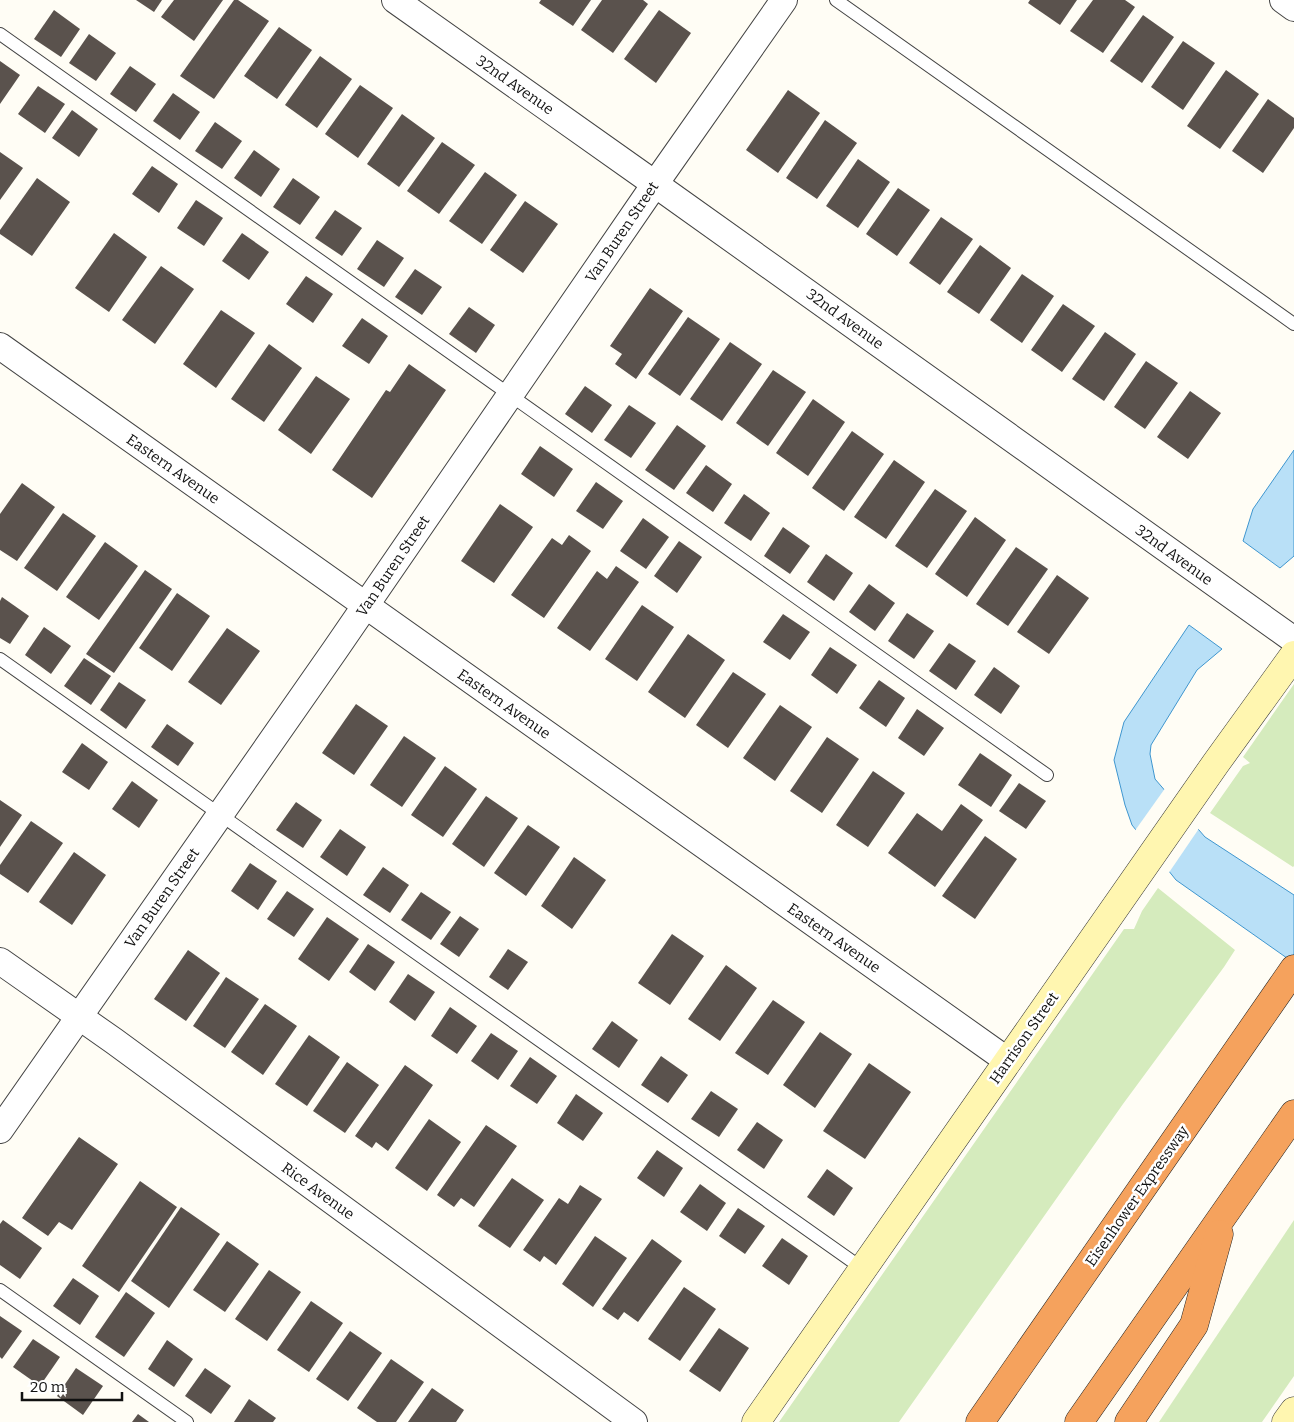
<svg xmlns="http://www.w3.org/2000/svg" width="1294" height="1422" font-family="Bitter,serif">
<rect width="100%" height="100%" fill="#fffdf5"/>
<g fill="#d5ebbd">
<polygon points="1294,684 1294,866 1293,867 1210,813 1243,766 1250,763 1243,757"/>
<polygon points="1158,888 1235,950 1224,967 1123,1104 899,1422 779,1422 1124,929 1134,929 1142,911"/>
<polygon points="1294,1220 1294,1376 1262,1422 1159,1422"/>
</g>
<g fill="#b9e0f7" stroke="#3f96cf">
<polygon points="1294,450 1294,556 1280,568 1243,541 1253,509"/>
<polygon points="1189,625 1222,649 1197,670 1151,745 1150,754 1155,779 1205,837 1294,895 1294,963 1176,880 1132,825 1125,805 1114,760 1124,722"/>
</g>
<polygon fill="#fffdf5" points="1166,787 1200,827 1168,874 1134,832"/>
<g fill="#5a524d">
<polygon points="136,0 162,0 154,12"/>
<polygon points="174,0 223,0 194,41 161,17"/>
<polygon points="234,0 238,0 269,21 214,99 180,76"/>
<polygon points="541,0 591,0 573,26 539,3"/>
<polygon points="602,0 643,0 648,4 613,53 581,30"/>
<polygon points="1030,0 1077,0 1060,25 1028,3"/>
<polygon points="1093,0 1125,0 1135,7 1103,53 1070,31"/>
<polygon points="54,10 80,29 61,57 34,39"/>
<polygon points="659,10 691,33 656,83 624,59"/>
<polygon points="1143,15 1174,37 1142,83 1110,61"/>
<polygon points="279,27 312,50 277,99 244,76"/>
<polygon points="89,34 116,53 96,81 69,63"/>
<polygon points="1183,41 1215,63 1183,110 1151,87"/>
<polygon points="320,56 352,79 317,128 285,105"/>
<polygon points="0,61 20,75 0,104"/>
<polygon points="130,66 156,84 136,112 110,94"/>
<polygon points="1226,70 1259,94 1220,149 1187,126"/>
<polygon points="360,85 393,108 358,158 325,134"/>
<polygon points="38,86 65,104 45,133 18,114"/>
<polygon points="788,90 820,113 778,173 746,150"/>
<polygon points="173,93 200,112 180,140 153,121"/>
<polygon points="1268,99 1294,118 1294,128 1263,173 1232,151"/>
<polygon points="72,110 98,129 79,157 52,138"/>
<polygon points="402,114 435,138 399,187 367,164"/>
<polygon points="825,120 857,143 817,199 786,178"/>
<polygon points="215,122 242,141 222,169 195,151"/>
<polygon points="442,142 475,165 439,214 407,191"/>
<polygon points="254,150 280,169 261,197 234,178"/>
<polygon points="0,152 23,168 0,200"/>
<polygon points="858,159 890,182 858,228 826,206"/>
<polygon points="152,166 178,184 159,213 132,194"/>
<polygon points="485,172 517,195 482,244 449,221"/>
<polygon points="37,178 70,202 32,256 0,234 0,230"/>
<polygon points="293,178 320,197 300,225 273,207"/>
<polygon points="898,188 930,210 897,256 866,234"/>
<polygon points="196,200 223,218 204,246 177,228"/>
<polygon points="525,201 558,224 523,273 490,250"/>
<polygon points="335,210 362,228 342,256 315,238"/>
<polygon points="941,217 973,239 940,285 909,263"/>
<polygon points="114,233 147,257 109,312 75,288"/>
<polygon points="242,233 269,252 249,280 222,261"/>
<polygon points="377,240 404,258 384,287 357,269"/>
<polygon points="980,245 1011,268 979,314 947,292"/>
<polygon points="161,266 194,289 155,344 122,320"/>
<polygon points="415,269 442,287 422,315 395,297"/>
<polygon points="1022,274 1054,296 1022,343 990,320"/>
<polygon points="306,276 333,294 313,323 286,304"/>
<polygon points="650,288 683,311 636,379 615,364 622,354 610,346"/>
<polygon points="1063,304 1095,326 1062,372 1031,350"/>
<polygon points="469,307 495,325 476,353 449,334"/>
<polygon points="221,310 255,333 216,388 183,364"/>
<polygon points="688,317 720,339 680,396 648,374"/>
<polygon points="362,318 388,336 369,364 342,346"/>
<polygon points="1105,332 1136,354 1104,401 1072,379"/>
<polygon points="730,342 762,364 722,421 690,399"/>
<polygon points="269,344 302,368 264,422 231,399"/>
<polygon points="1146,361 1178,383 1145,429 1114,407"/>
<polygon points="409,364 446,390 372,498 332,470 386,390 390,392"/>
<polygon points="773,370 806,392 768,446 736,423"/>
<polygon points="316,376 350,399 311,454 278,430"/>
<polygon points="585,386 612,405 592,433 565,414"/>
<polygon points="1190,391 1221,413 1188,459 1157,437"/>
<polygon points="813,399 845,422 808,476 776,453"/>
<polygon points="629,405 656,423 631,458 604,440"/>
<polygon points="677,425 706,446 674,490 645,470"/>
<polygon points="852,431 884,454 844,511 812,488"/>
<polygon points="540,446 573,469 554,497 521,474"/>
<polygon points="894,460 925,482 886,539 854,517"/>
<polygon points="706,465 732,484 713,512 686,493"/>
<polygon points="596,482 623,501 603,529 576,511"/>
<polygon points="22,483 55,507 17,561 0,550 0,514"/>
<polygon points="935,489 967,511 927,568 895,546"/>
<polygon points="744,494 770,513 751,541 724,523"/>
<polygon points="500,504 533,527 494,583 461,561"/>
<polygon points="63,513 96,536 57,591 24,568"/>
<polygon points="975,517 1006,540 967,597 935,574"/>
<polygon points="643,518 669,537 646,569 620,551"/>
<polygon points="783,527 810,546 790,574 764,556"/>
<polygon points="569,535 591,551 544,618 511,595 552,538 562,545"/>
<polygon points="679,541 702,557 677,593 654,576"/>
<polygon points="105,542 138,566 99,620 66,597"/>
<polygon points="1016,547 1048,569 1008,626 976,604"/>
<polygon points="826,554 853,573 834,601 807,582"/>
<polygon points="616,566 639,582 590,651 557,628 597,571 607,579"/>
<polygon points="145,570 172,589 114,673 86,654"/>
<polygon points="1057,575 1089,598 1049,654 1017,632"/>
<polygon points="869,584 895,603 875,631 849,612"/>
<polygon points="177,593 210,616 172,671 139,648"/>
<polygon points="2,597 29,616 10,644 0,638 0,601"/>
<polygon points="642,605 674,627 637,681 605,659"/>
<polygon points="907,613 934,631 914,659 888,641"/>
<polygon points="783,614 810,632 790,660 763,642"/>
<polygon points="44,627 71,646 51,674 25,655"/>
<polygon points="227,628 260,651 221,705 188,682"/>
<polygon points="688,634 725,660 685,718 648,692"/>
<polygon points="949,643 976,661 956,690 929,671"/>
<polygon points="830,647 857,665 837,694 811,675"/>
<polygon points="84,658 111,676 91,705 64,686"/>
<polygon points="994,667 1020,686 1001,714 974,695"/>
<polygon points="733,672 766,694 728,748 696,725"/>
<polygon points="879,680 905,698 886,727 859,708"/>
<polygon points="119,682 146,700 126,729 100,710"/>
<polygon points="356,704 388,726 354,775 322,753"/>
<polygon points="780,705 812,727 775,781 743,758"/>
<polygon points="917,709 944,728 924,756 898,738"/>
<polygon points="167,724 194,743 178,766 151,747"/>
<polygon points="404,736 436,758 402,807 370,785"/>
<polygon points="827,737 859,759 822,813 790,791"/>
<polygon points="82,743 108,762 89,790 62,772"/>
<polygon points="980,753 1012,775 991,807 958,785"/>
<polygon points="445,766 477,789 443,837 411,815"/>
<polygon points="873,771 905,793 868,847 836,825"/>
<polygon points="132,781 158,800 139,828 112,809"/>
<polygon points="1019,783 1046,801 1026,829 999,811"/>
<polygon points="486,796 518,818 484,867 452,844"/>
<polygon points="0,800 22,815 0,847"/>
<polygon points="296,802 322,820 303,848 276,830"/>
<polygon points="961,804 983,820 935,887 888,853 917,813 942,831"/>
<polygon points="31,821 63,843 28,893 0,874 0,865"/>
<polygon points="528,825 560,847 526,896 494,873"/>
<polygon points="340,829 366,847 347,876 320,857"/>
<polygon points="985,836 1017,859 975,919 942,896"/>
<polygon points="74,852 106,875 72,925 39,902"/>
<polygon points="574,857 606,880 572,929 541,906"/>
<polygon points="250,863 277,881 258,910 231,891"/>
<polygon points="383,867 409,885 390,913 363,895"/>
<polygon points="287,891 314,909 294,937 267,919"/>
<polygon points="421,892 451,912 431,940 401,920"/>
<polygon points="460,916 479,929 459,957 440,944"/>
<polygon points="327,917 359,939 329,981 298,959"/>
<polygon points="672,934 704,956 670,1005 638,983"/>
<polygon points="368,944 395,962 375,991 349,972"/>
<polygon points="508,949 528,962 508,990 489,977"/>
<polygon points="188,950 220,973 186,1021 154,999"/>
<polygon points="726,965 757,988 720,1041 688,1019"/>
<polygon points="408,974 435,992 415,1021 389,1002"/>
<polygon points="226,977 259,999 225,1048 193,1026"/>
<polygon points="773,1000 805,1022 768,1075 735,1053"/>
<polygon points="265,1004 297,1026 263,1075 231,1052"/>
<polygon points="450,1007 477,1026 457,1054 431,1036"/>
<polygon points="612,1021 638,1040 619,1068 592,1049"/>
<polygon points="820,1032 852,1054 815,1108 783,1085"/>
<polygon points="491,1033 518,1051 498,1080 471,1061"/>
<polygon points="309,1035 340,1057 307,1106 275,1084"/>
<polygon points="661,1056 688,1075 668,1103 641,1085"/>
<polygon points="530,1057 557,1076 537,1104 510,1086"/>
<polygon points="347,1062 379,1085 345,1133 313,1111"/>
<polygon points="869,1063 911,1092 865,1159 823,1131"/>
<polygon points="405,1065 433,1085 388,1151 376,1142 372,1148 355,1136"/>
<polygon points="711,1091 738,1109 719,1137 691,1119"/>
<polygon points="576,1094 603,1113 583,1141 557,1123"/>
<polygon points="429,1119 461,1142 427,1191 395,1168"/>
<polygon points="757,1122 783,1140 764,1169 737,1150"/>
<polygon points="486,1125 517,1146 474,1207 461,1198 454,1207 437,1195"/>
<polygon points="79,1137 118,1164 72,1230 59,1222 48,1236 22,1218"/>
<polygon points="657,1150 683,1168 664,1197 637,1178"/>
<polygon points="827,1169 853,1188 834,1216 807,1197"/>
<polygon points="512,1178 544,1200 510,1248 478,1226"/>
<polygon points="140,1181 177,1207 119,1292 82,1266"/>
<polygon points="700,1184 726,1203 707,1231 680,1212"/>
<polygon points="580,1185 602,1199 556,1265 544,1256 540,1262 523,1250 559,1198 568,1204"/>
<polygon points="181,1207 220,1234 169,1308 131,1281"/>
<polygon points="738,1208 765,1226 745,1254 719,1236"/>
<polygon points="3,1220 42,1248 20,1279 0,1265 0,1224"/>
<polygon points="595,1236 627,1258 593,1307 562,1284"/>
<polygon points="782,1238 808,1256 789,1285 762,1266"/>
<polygon points="652,1239 682,1261 638,1322 624,1312 618,1320 602,1309"/>
<polygon points="227,1241 259,1264 225,1312 193,1290"/>
<polygon points="269,1270 301,1292 267,1341 235,1319"/>
<polygon points="73,1278 99,1296 80,1325 53,1306"/>
<polygon points="684,1287 716,1309 680,1361 648,1339"/>
<polygon points="126,1292 155,1313 124,1357 95,1337"/>
<polygon points="311,1301 343,1323 309,1372 277,1350"/>
<polygon points="0,1316 22,1331 2,1359 0,1357"/>
<polygon points="719,1328 749,1348 720,1392 689,1371"/>
<polygon points="350,1331 382,1353 348,1401 316,1379"/>
<polygon points="33,1339 60,1357 40,1386 13,1367"/>
<polygon points="167,1340 193,1359 174,1387 148,1369"/>
<polygon points="391,1359 424,1382 396,1422 377,1422 357,1408"/>
<polygon points="76,1368 103,1386 83,1415 57,1396"/>
<polygon points="205,1368 231,1386 211,1414 185,1396"/>
<polygon points="432,1388 464,1410 456,1422 408,1422"/>
<polygon points="249,1399 276,1418 273,1422 234,1422"/>
<polygon points="138,1414 149,1422 132,1422"/>
</g>
<g fill="none" stroke-linecap="round" stroke-linejoin="round">
<defs>
<g id="lane">
<polyline points="836,0 1294,324"/>
<polyline points="0,34 1047,775"/>
<polyline points="0,659 863,1269"/>
<polyline points="0,1290 187,1422"/>
</g>
<g id="street">
<polyline points="395,0 655,184 1294,640"/>
<polyline points="1283,0 1294,8"/>
<polyline points="0,346 1008,1061"/>
<polyline points="0,961 114,1041 634,1422"/>
<polyline points="0,1130 335,650 655,184 784,0"/>
</g>
<g id="secondary">
<polyline points="756,1422 1216,763 1294,655"/>
<polyline points="1286,1422 1294,1411"/>
</g>
<g id="highway">
<polyline points="980,1422 1294,969"/>
<polyline points="1079,1422 1294,1114"/>
<polyline points="1129,1422 1194,1325 1219,1234"/>
</g>
</defs>
<use href="#lane" stroke="#444" stroke-width="14"/>
<use href="#street" stroke="#444" stroke-width="28"/>
<use href="#secondary" stroke="#333" stroke-width="29"/>
<use href="#highway" stroke="#222" stroke-width="29"/>
<use href="#lane" stroke="#fff" stroke-width="12"/>
<use href="#street" stroke="#fff" stroke-width="26"/>
<use href="#secondary" stroke="#fff6b0" stroke-width="28"/>
<use href="#highway" stroke="#f5a25d" stroke-width="28"/>
</g>
<g text-anchor="middle" stroke-width="5" stroke-linejoin="round" paint-order="stroke">
<g font-size="15" fill="#111" stroke="#fff">
<text transform="translate(515 85) rotate(35)" y="5">32nd Avenue</text>
<text transform="translate(622 232) rotate(-56)" y="5">Van Buren Street</text>
<text transform="translate(845 319) rotate(36)" y="5">32nd Avenue</text>
<text transform="translate(173 469) rotate(35)" y="5">Eastern Avenue</text>
<text transform="translate(1174 555) rotate(36)" y="5">32nd Avenue</text>
<text transform="translate(393 566) rotate(-56)" y="5">Van Buren Street</text>
<text transform="translate(504 704) rotate(35)" y="5">Eastern Avenue</text>
<text transform="translate(162 898) rotate(-55)" y="5">Van Buren Street</text>
<text transform="translate(834 938) rotate(35)" y="5">Eastern Avenue</text>
<text transform="translate(1024 1038) rotate(-55)" y="5">Harrison Street</text>
<text transform="translate(318 1191) rotate(36)" y="5">Rice Avenue</text>
<text transform="translate(1137 1196) rotate(-55)" y="5">Eisenhower Expressway</text>
</g>
</g>
<path d="M22 1392v8h100v-8" fill="none" stroke="#111111" stroke-width="2.5"/>
<text x="30" y="1392" font-size="15" fill="#111111" stroke="#ffffff" stroke-width="4" paint-order="stroke">20 m</text>
</svg>
